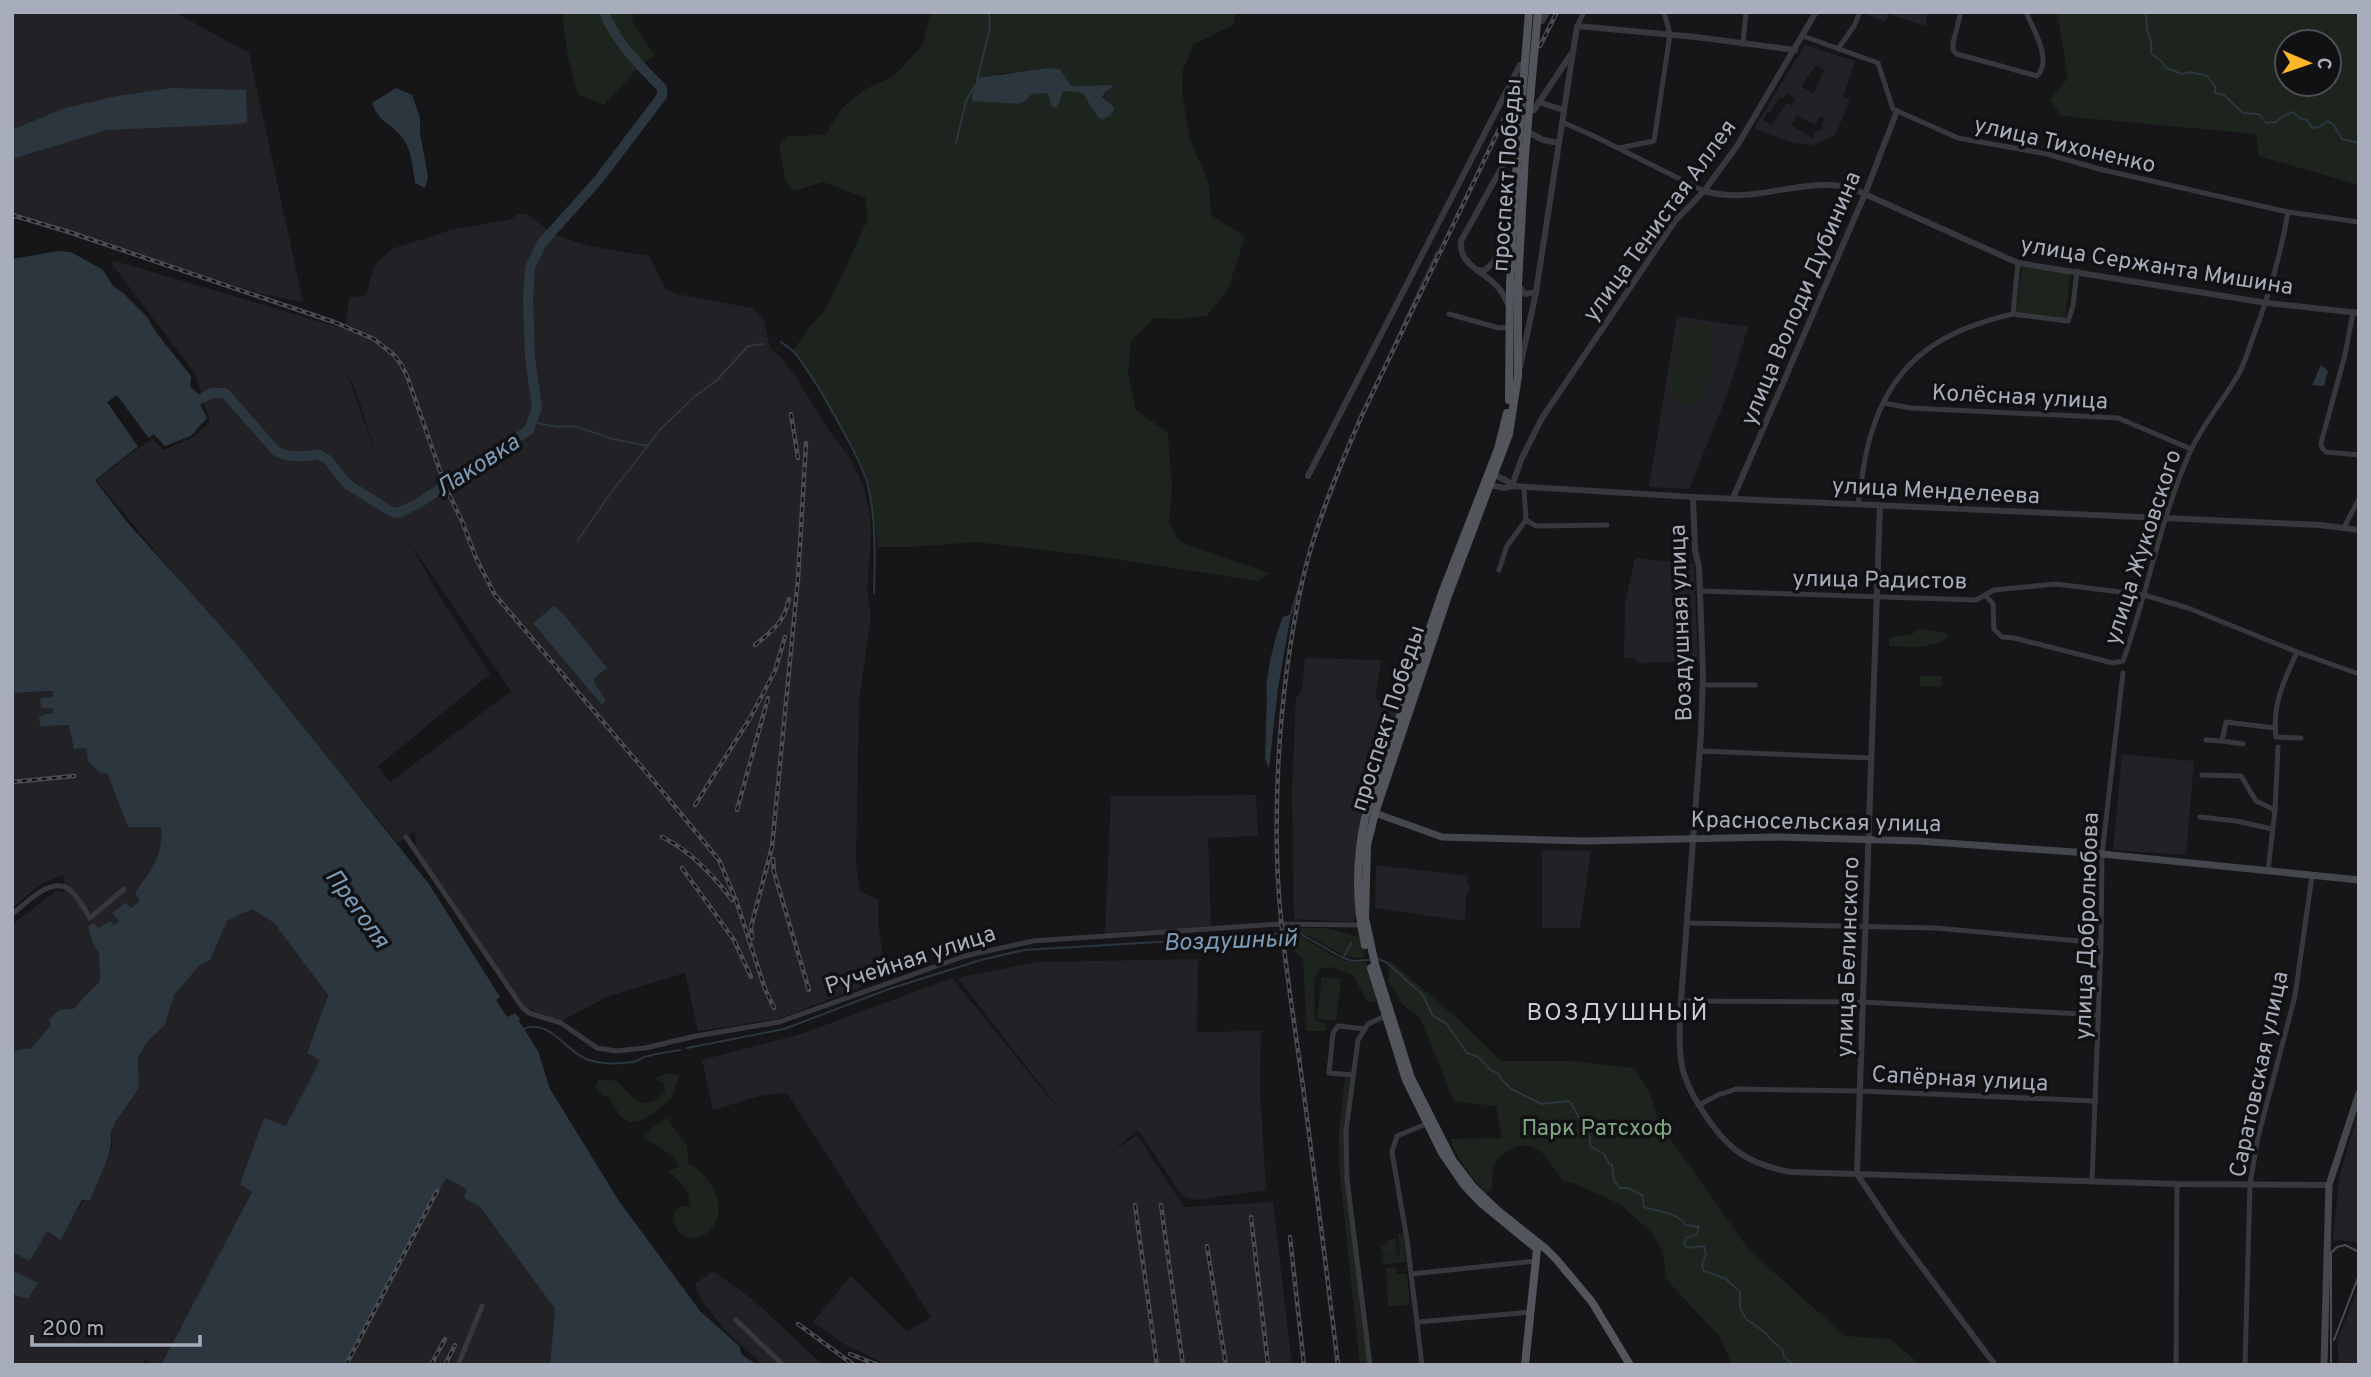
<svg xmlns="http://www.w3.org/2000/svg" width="2371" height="1377" font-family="Overpass,sans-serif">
<rect width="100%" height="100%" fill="#161619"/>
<g fill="#222226" fill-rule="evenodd">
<polygon points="12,12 174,12 249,53 303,302 262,294 12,215"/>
<polygon points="1862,12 1928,12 1925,26 1889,14 1885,22"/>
<path d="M 1805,45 L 1855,61 L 1843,97 L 1850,100 L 1838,129 L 1833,136 L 1813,145 L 1793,143 L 1754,128 ZM 1816,65 L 1824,70 L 1813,94 L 1801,86 ZM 1786,93 L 1795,98 L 1792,105 L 1787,103 L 1772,125 L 1763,120 L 1767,112 L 1770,113 L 1779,97 L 1783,99 ZM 1797,115 L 1815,125 L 1820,116 L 1825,119 L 1821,126 L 1823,127 L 1821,131 L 1818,129 L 1812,138 L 1791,125 Z"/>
<path d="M 519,213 L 529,215 L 545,228 L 559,236 L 588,246 L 649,256 L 665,288 L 676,294 L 752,308 L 764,319 L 770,348 L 778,354 L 799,382 L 828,429 L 849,457 L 861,481 L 869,508 L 871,535 L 867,591 L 871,615 L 859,702 L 856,863 L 860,892 L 879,900 L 878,922 L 886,977 L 778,1019 L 698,1031 L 685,973 L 609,996 L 557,1023 L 531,1009 L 525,1010 L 416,847 L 415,831 L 398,843 L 96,480 L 152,438 L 163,450 L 192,438 L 210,422 L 196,375 L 111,263 L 115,261 L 345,329 L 349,297 L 366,296 L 374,266 L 392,249 L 451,230 L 511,219 ZM 346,371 L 357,394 L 378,460 ZM 409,542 L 511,691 L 390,782 L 378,766 L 490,674 L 439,595 Z"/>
<polygon points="1677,316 1748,327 1727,395 1689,489 1649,487"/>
<polygon points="1635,558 1694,564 1698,661 1638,663 1635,658 1624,658 1625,603"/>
<polygon points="1305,658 1381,660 1375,699 1399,708 1361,820 1355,854 1356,917 1353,922 1294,919 1292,793 1296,697 1302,691"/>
<polygon points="53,691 53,714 39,716 69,725 87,748 88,762 100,773 107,773 128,827 162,827 162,849 158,858 135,894 140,901 131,908 127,902 113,913 119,921 93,943 99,953 100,981 73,1009 51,1025 30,1049 20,1049 12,1053 12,925 56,891 64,892 65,888 63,875 42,883 12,908 12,693"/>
<polygon points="2122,754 2194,761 2186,855 2113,850"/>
<polygon points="1256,795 1258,836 1208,838 1211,926 1105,933 1111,796"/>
<polygon points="1542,850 1591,851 1580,928 1542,928"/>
<polygon points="1376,865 1468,876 1467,884 1470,885 1466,897 1465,921 1375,908"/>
<polygon points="252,909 274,923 328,995 307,1052 321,1060 286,1127 264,1118 252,1192 161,1365 155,1365 145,1360 142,1365 12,1365 12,1294 28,1299 38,1283 12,1270 12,1252 30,1261 47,1231 61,1239 110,1153 113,1142 110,1135 116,1121 139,1088 138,1059 148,1041 165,1025 174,995 198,967 210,960 227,921"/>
<polygon points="1198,959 1197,1032 1261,1031 1260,1090 1266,1190 1196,1200 1182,1196 1138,1130 1111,1152 1137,1135 1184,1207 1273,1202 1292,1365 887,1365 844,1344 813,1322 851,1276 907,1332 931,1317 787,1093 763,1095 713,1110 702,1060 801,1034 952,978 1072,1126 958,978 1036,962"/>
<polygon points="2359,1109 2359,1242 2333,1240 2339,1178"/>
<polygon points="445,1178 468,1189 464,1198 480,1207 555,1309 550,1365 345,1365"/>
<polygon points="713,1271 752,1299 823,1365 763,1365 724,1329 702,1301 695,1284"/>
<polygon points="2359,1289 2359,1365 2339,1365 2337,1340"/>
</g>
<g fill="#1c241d" fill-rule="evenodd">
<polygon points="562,12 634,12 632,22 655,55 640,66 604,105 578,94 568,58"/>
<path d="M 931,12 L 1235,12 L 1234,25 L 1194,44 L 1183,69 L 1182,93 L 1190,139 L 1209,184 L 1211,215 L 1245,237 L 1228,289 L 1207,316 L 1178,319 L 1154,318 L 1131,341 L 1128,373 L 1136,410 L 1168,433 L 1172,488 L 1169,522 L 1178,540 L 1185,544 L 1269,573 L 1258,581 L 1088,555 L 975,542 L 913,547 L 878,547 L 869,487 L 858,461 L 816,385 L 793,351 L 808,329 L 827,307 L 867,221 L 866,198 L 823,182 L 794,191 L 785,179 L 779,146 L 787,136 L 825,135 L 842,108 L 864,90 L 895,75 L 922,46 ZM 1060,69 L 1071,86 L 1110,85 L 1095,114 L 1090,102 L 1081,93 L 1062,91 L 1057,107 L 1049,93 L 1032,94 L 1018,104 L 972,100 L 997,74 Z"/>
<path d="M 2057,12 L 2359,12 L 2359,185 L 2259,156 L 2256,134 L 2061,116 L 2050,99 L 2068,78 ZM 2287,42 L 2329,42 L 2329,84 L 2287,84 Z"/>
<polygon points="2022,267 2071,273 2065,319 2016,313"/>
<path d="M 1692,323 L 1707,325 L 1712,332 L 1714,339 L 1706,394 L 1703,399 L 1694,405 C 1686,404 1678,402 1674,395 C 1669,386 1676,338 1683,329 C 1686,325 1687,325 1692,323 Z"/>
<path d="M 1919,629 L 1946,633 L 1948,638 C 1932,649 1907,647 1889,646 L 1889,637 L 1911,635 Z"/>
<polygon points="1920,676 1942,676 1941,687 1920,686"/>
<path d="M 1290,928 L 1326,928 L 1360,937 L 1365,957 C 1335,962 1319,932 1290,931 Z"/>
<path d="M 1299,935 C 1320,947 1341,966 1366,962 L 1377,1003 L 1367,1001 L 1353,975 L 1331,967 L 1320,969 L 1314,979 L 1315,1019 L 1326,1024 L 1326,1031 L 1307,1031 L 1303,959 L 1290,946 L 1289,936 Z"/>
<polygon points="1390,961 1458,1019 1501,1061 1573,1061 1634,1068 1650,1093 1659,1123 1749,1250 1845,1336 1890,1339 1921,1365 1732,1365 1720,1337 1667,1280 1662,1250 1652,1233 1620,1204 1576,1184 1564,1181 1540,1150 1529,1146 1517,1146 1503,1154 1493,1166 1492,1189 1485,1194 1460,1160 1450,1139 1502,1138 1496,1106 1454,1101 1420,1018 1403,1005 1388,981"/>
<polygon points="1322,977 1341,979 1336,1021 1317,1018"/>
<path d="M 668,1073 L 679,1076 L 672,1098 L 651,1115 L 639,1121 L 631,1122 L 621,1117 L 609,1097 L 603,1096 L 595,1087 L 599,1079 L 617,1081 C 633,1099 644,1114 665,1092 L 664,1084 L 655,1078 Z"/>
<polygon points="1345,1077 1350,1078 1344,1131 1368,1365 1360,1365 1339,1167 1339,1131"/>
<path d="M 667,1118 L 687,1146 L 689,1164 C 700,1169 706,1177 712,1187 C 740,1234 671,1261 674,1211 L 681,1206 L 690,1207 C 689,1187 682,1184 668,1171 L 679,1167 C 674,1151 656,1148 644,1137 L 653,1127 Z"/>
<polygon points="1398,1233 1404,1235 1406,1262 1384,1265 1381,1257 1390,1255 1382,1255 1381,1246 1387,1245 1388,1240 1396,1238 1397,1254 1393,1255 1400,1255"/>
<polygon points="1386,1268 1396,1268 1397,1274 1407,1274 1410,1304 1388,1307"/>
</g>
<g fill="#2b363e">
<path d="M 1048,68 L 1060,69 L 1071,86 L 1110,85 L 1114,87 L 1107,90 L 1102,97 L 1115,108 L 1111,115 L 1102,120 C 1092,113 1090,102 1082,93 L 1063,91 L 1057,108 L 1052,107 L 1048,93 L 1032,94 L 1025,101 L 1018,104 L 972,101 L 973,89 L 978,78 Z"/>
<polygon points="172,88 246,90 247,122 240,124 107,130 12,159 12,130 65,108 117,96"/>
<path d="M 396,88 L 412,95 L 420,118 L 420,133 L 428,177 L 425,188 L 415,183 C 413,170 412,152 404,140 C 393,124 379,123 372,103 Z"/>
<path d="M 58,251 L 71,252 L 103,270 L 114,287 L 122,292 L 147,317 L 158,335 L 191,376 L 190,385 L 207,418 L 191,436 L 165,446 L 154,434 L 95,480 L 127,522 L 235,642 L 429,884 L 500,997 L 496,1000 L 507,1017 L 515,1013 L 520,1019 L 519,1021 L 538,1051 L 550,1089 L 619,1201 L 700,1311 L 739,1346 L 742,1355 L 758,1365 L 550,1365 L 555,1309 L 480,1207 L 464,1198 L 467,1189 L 446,1178 L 345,1365 L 161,1365 L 252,1192 L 240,1184 L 264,1118 L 286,1126 L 320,1060 L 307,1053 L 328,995 L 274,923 L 252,909 L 227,921 L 210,960 L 198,967 L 174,995 L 165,1025 L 148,1041 L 138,1058 L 139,1088 L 116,1121 L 110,1134 C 116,1149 96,1183 90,1200 L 82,1200 L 61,1240 L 47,1231 L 30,1261 L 12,1252 L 12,1053 L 20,1049 L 30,1049 L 51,1025 L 49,1020 L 59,1010 L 73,1009 L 100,981 L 99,953 L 93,944 L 88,927 L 93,923 L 99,928 L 110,921 L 114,925 L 119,921 L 112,913 L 126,902 L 131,908 L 140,901 L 135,894 C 150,869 164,857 161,827 L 128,827 L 107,773 L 100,773 L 88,762 L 86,748 L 74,749 L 69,725 L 40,726 L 39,716 L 53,713 L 53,708 L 41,708 L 40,698 L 53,697 L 53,691 L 12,693 L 12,259 Z"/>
<polygon points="2321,365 2328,371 2324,386 2312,385"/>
<polygon points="554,606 565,616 607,668 594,678 594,683 606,700 602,705 533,623"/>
<path d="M 1291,614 L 1278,688 L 1269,768 L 1265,759 L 1267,695 C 1264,680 1276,632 1283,617 Z"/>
<polygon points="12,1270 38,1283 28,1299 12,1294"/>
</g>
<polygon fill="#161619" points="117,395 150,440 139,448 107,402"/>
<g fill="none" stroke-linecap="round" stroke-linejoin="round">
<g stroke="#2b363e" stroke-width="2">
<polyline points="2146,12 2147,30 2151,41 2151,53 2162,62 2166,68 2182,74 2190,72 2207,76 2215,86 2215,93 2224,95 2243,113 2259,114 2266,123 2276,122 2281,117 2293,112 2299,118 2307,120 2312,128 2319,127 2328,121 2333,124 2342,139 2359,143"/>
<polyline points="977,80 990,29 989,12"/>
<polyline points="956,143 966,101 975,85"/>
<path d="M 781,342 C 785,345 790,348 794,352 C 813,375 864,462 869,490 C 876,524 875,558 874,593"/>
<polyline points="532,422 557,427 575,426 612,439 649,446"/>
<polyline points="578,540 610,494 661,429 694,397 717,380 748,346 763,344"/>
<path d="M 1291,614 C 1328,487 1380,372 1437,252"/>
<polyline points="1343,958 1351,943"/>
<path d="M 1378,959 L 1386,962 L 1423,995 L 1433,1016 L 1446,1023 L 1467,1053 L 1477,1056 L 1491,1070 L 1499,1074 L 1502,1080 L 1511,1089 L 1542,1104 L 1568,1101 L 1571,1103 L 1590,1137 L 1590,1146 L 1604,1154 L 1609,1164 L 1612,1165 L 1614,1180 L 1620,1188 L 1628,1188 L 1642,1195 L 1644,1207 C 1659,1212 1676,1212 1686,1225 L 1699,1227 L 1697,1234 L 1686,1238 L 1684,1243 L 1687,1248 L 1704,1246 L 1706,1255 L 1702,1264 L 1704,1271 L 1726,1279 L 1740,1292 L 1740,1308 L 1746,1319 L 1766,1333 L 1771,1340 L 1782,1349 L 1784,1357 L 1794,1365"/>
<path d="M 523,1029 C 552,1018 564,1052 589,1060 C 602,1064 619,1064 633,1062 C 638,1061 642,1057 648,1056 C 658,1053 670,1052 680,1050"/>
<polyline points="687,1048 784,1029 889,989 981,960 1024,950 1175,941 1203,942 1244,935 1299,933 1343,958 1353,961 1369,960"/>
</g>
<path stroke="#2b363e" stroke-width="10" d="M 190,393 L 198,400 L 212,393 L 225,393 L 276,451 C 288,458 305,457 318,454 L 328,460 L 347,484 L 392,512 L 398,513 L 419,503 L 529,430 L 537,408 L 530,357 L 528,300 L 530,268 L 541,244 L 599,179 L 662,96 L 662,88 C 639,65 616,42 604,12"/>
<g stroke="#37383e" stroke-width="5">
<path d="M 1961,12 L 1953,43 L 1953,50 L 1957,54 L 2037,76 C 2053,60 2033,29 2026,12"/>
<polyline points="1577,26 1584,12"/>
<polyline points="1803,36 1878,63 1893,109 1958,138 2047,154 2099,169 2288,212 2359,222"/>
<polyline points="1743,44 1746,12"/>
<polyline points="1838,49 1854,26 1860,12"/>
<polyline points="1562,122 1596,137 1704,191"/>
<polyline points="1619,148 1654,141 1670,34 1664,12"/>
<polyline points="2353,313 2345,355 2321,443 2322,448 2326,452 2359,455"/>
<polyline points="1449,314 1499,328 1511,327"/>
<polyline points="2013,314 2068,321 2073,306 2077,271"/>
<polyline points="1884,403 1910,408 2118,418 2191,449"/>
<polyline points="1524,488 1526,520 1536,526 1607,525"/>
<path d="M 1858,504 C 1862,478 1865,450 1874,425 C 1897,357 1946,329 2013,314 L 2018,263"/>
<polyline points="2344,527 2359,499"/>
<polyline points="1499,570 1507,546 1526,520"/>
<polyline points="1700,591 1976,600 1994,590 2056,584 2144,595 2188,608 2297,652 2359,674"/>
<path d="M 1985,595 L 1993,604 L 1994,629 L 2002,637 L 2014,638 L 2113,663 L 2123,661 C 2148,592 2160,519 2190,452 C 2202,425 2223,401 2238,375 C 2244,365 2248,352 2252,340 C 2269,296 2280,259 2288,212"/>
<path d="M 2297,652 C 2284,681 2272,704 2276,737 L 2301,738"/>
<polyline points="1703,685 1755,685"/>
<polyline points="2206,740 2222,741"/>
<polyline points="2243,744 2222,741 2226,722 2275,728"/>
<polyline points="1700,751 1872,758"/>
<polyline points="2202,775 2241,776 2256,801 2275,810"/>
<polyline points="2200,817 2236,821 2272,829"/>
<polyline points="406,837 522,1007 529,1013 561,1023 597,1048 616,1051 645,1048 696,1036 779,1022 965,956 1033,941 1279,924 1361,925"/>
<polyline points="2268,871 2275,810 2278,747"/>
<path d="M 12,914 C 26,904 51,875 70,890 C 78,896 84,909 90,918 L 124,889"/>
<polyline points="1687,923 1936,928 2101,943"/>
<polyline points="1681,1001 1863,1002 2099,1015"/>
<polyline points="1353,1075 1329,1073 1333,1033 1338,1026 1365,1029"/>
<polyline points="1699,1105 1718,1095 1736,1089 1860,1091 2096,1101"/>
<polyline points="2092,1181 2101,943 2102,854 2123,673"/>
<polyline points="1411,1274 1536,1261"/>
<polyline points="736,1320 783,1365"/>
<polyline points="1418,1322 1531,1312"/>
<polyline points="458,1365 482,1306"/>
<polyline points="1370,1365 1347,1179 1346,1131 1358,1040 1368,1024 1385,1016"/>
<polyline points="1422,1365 1407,1240 1392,1152 1397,1136 1426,1124"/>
<polyline points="2176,1365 2177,1184"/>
<polyline points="2245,1365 2250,1184 2258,1137 2295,996 2312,876"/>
</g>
<g stroke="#37383e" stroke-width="6">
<polyline points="1542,21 1547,12"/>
<polyline points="1539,102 1563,110"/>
<polyline points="1534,110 1571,54"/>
<polyline points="1532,134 1543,140 1559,143"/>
<path d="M 1704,191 C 1750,204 1786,183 1831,185 C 1840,185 1849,189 1858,191 L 2018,263 L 2267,303 L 2359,313"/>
<polyline points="1479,270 1484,271 1494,262 1512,205"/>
<polyline points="1518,285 1525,294 1536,292"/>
<path d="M 1509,306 C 1506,301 1504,295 1501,291 C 1488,272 1458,267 1461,241 L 1513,147"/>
<polyline points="1520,367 1536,292 1577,26 1696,37 1795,50"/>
<polyline points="1490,473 1507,481 1512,486"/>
<polyline points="1308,476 1520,65"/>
<polyline points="1488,485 1505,488 1512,486 1693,497 2320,525 2359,530"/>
<polyline points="1512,486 1521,460 1542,418 1675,221 1704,191 1737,146 1816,12"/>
<path d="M 1693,497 L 1695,550 L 1699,567 L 1703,673 L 1701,733 L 1681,1001 C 1680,1023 1678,1044 1682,1066 C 1685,1082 1693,1096 1702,1110 C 1726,1148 1746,1164 1791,1172 L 2177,1184 L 2329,1185"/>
<polyline points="1733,498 1865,194 1897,111"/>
<polyline points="1880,505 1857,1174 1898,1235 1995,1365"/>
</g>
<g stroke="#45474e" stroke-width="7">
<polyline points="1375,813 1442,837 1585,841 1775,837 1918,841 2102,854 2359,880"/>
<polyline points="2324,1365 2329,1185 2359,1093"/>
</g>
<g stroke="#53555d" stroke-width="8">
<polyline points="1525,155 1518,284 1518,376 1509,434 1449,593 1375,813 1367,845 1365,918 1375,964 1411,1078 1453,1161 1474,1188 1497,1210 1546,1249 1556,1259 1592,1302 1630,1365"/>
<polyline points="1509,400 1510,284 1517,159"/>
<path d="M 1365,945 C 1356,904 1356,859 1365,818 L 1442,593 L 1498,449 L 1507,413"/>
<polyline points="1371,968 1406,1080 1442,1153 1464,1185 1481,1203 1537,1249 1525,1365"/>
</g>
<g stroke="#4a4c53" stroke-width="2">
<polyline points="2334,1340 2359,1275"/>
<polyline points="2331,1365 2331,1253 2337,1247 2345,1245 2359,1252"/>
</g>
<defs>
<g id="rail">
<polyline points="1540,46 1557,12"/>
<polyline points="12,215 69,232 334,322 374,339 394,355 401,364 407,376 446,488 462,521 476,558 495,595 663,792 719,860 736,900 765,989 774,1008"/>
<polyline points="791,414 798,458"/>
<path d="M 755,645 C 773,630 784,623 789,599"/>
<polyline points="12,782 74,776"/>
<polyline points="695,805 749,720 775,671 785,637"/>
<polyline points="737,810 768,698"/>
<path d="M 662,837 C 691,851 713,875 732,900"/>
<polyline points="773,859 774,872 809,990"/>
<polyline points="682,868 734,940 751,977"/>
<polyline points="752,938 751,927 772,847 798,578 806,443"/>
<polyline points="1135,1205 1157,1365"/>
<polyline points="1161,1205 1183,1365"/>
<polyline points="1251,1217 1268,1365"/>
<polyline points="1290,1237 1304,1365"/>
<polyline points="1207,1246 1226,1365"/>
<polyline points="798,1324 854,1365"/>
<polyline points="850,1354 878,1365"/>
<polyline points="346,1365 437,1191"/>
<polyline points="431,1365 445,1339"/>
<polyline points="445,1365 455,1345"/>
<path d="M 1338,1365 C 1327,1272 1315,1180 1303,1087 C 1293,1011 1279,933 1277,856 C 1275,764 1283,669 1303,578 C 1316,522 1339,468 1362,415 L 1517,92"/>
</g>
</defs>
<use href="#rail" stroke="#4a4c53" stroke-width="4.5"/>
<use href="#rail" stroke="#111114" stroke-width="2" stroke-dasharray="5" stroke-linecap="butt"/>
<g stroke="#53555d" stroke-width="8">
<polyline points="1525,155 1538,12"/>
<polyline points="1517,159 1529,12"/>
</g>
</g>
<g text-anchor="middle" stroke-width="7" stroke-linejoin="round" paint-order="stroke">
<g font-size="23" fill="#a7adba" stroke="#111114">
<text transform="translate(2065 144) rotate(13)" y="8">улица Тихоненко</text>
<text transform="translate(1506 175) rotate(-86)" y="8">проспект Победы</text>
<text transform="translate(1659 220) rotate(-54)" y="8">улица Тенистая Аллея</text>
<text transform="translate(2157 265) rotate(9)" y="8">улица Сержанта Мишина</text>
<text transform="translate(1800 298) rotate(-67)" y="8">улица Володи Дубинина</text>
<text transform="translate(2020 396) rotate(3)" y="8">Колёсная улица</text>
<text transform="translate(1936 490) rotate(3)" y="8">улица Менделеева</text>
<text transform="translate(2142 547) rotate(-72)" y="8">улица Жуковского</text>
<text transform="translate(1880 579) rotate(1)" y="8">улица Радистов</text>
<text transform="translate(1680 623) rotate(-92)" y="8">Воздушная улица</text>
<text transform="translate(1387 718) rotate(-72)" y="8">проспект Победы</text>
<text transform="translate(1816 821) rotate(1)" y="8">Красносельская улица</text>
<text transform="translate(2086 926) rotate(-88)" y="8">улица Добролюбова</text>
<text transform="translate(1847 957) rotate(-88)" y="8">улица Белинского</text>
<text transform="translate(910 959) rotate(-18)" y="8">Ручейная улица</text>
<text transform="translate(2258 1074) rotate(-78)" y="8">Саратовская улица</text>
<text transform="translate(1960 1078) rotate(3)" y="8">Сапёрная улица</text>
</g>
<g font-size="23" fill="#7da680" stroke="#111114">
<text x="1597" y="1135">Парк Ратсхоф</text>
</g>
<g font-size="24" font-style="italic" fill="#7c9bb7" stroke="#111114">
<text transform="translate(477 465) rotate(-33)" y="8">Лаковка</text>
<text transform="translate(358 908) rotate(54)" y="8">Преголя</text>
<text transform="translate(1230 940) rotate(-2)" y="8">Воздушный</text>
</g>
<g font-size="24" letter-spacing="2" fill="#c9ccd5" stroke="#111114">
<text x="1618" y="1020">ВОЗДУШНЫЙ</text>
</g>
</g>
<rect width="2371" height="1377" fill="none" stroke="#a7adba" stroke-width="28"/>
<g transform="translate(2308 63) rotate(92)"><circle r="33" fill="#111114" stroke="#4d4f56" stroke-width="2"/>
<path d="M0-5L12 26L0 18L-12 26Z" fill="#ffb728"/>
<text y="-10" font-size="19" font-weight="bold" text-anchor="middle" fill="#a7adba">С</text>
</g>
<path d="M32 1335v10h168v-10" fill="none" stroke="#a7adba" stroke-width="3.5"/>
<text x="42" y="1335" font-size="21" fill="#a7adba" stroke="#111114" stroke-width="5" paint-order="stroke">200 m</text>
</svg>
